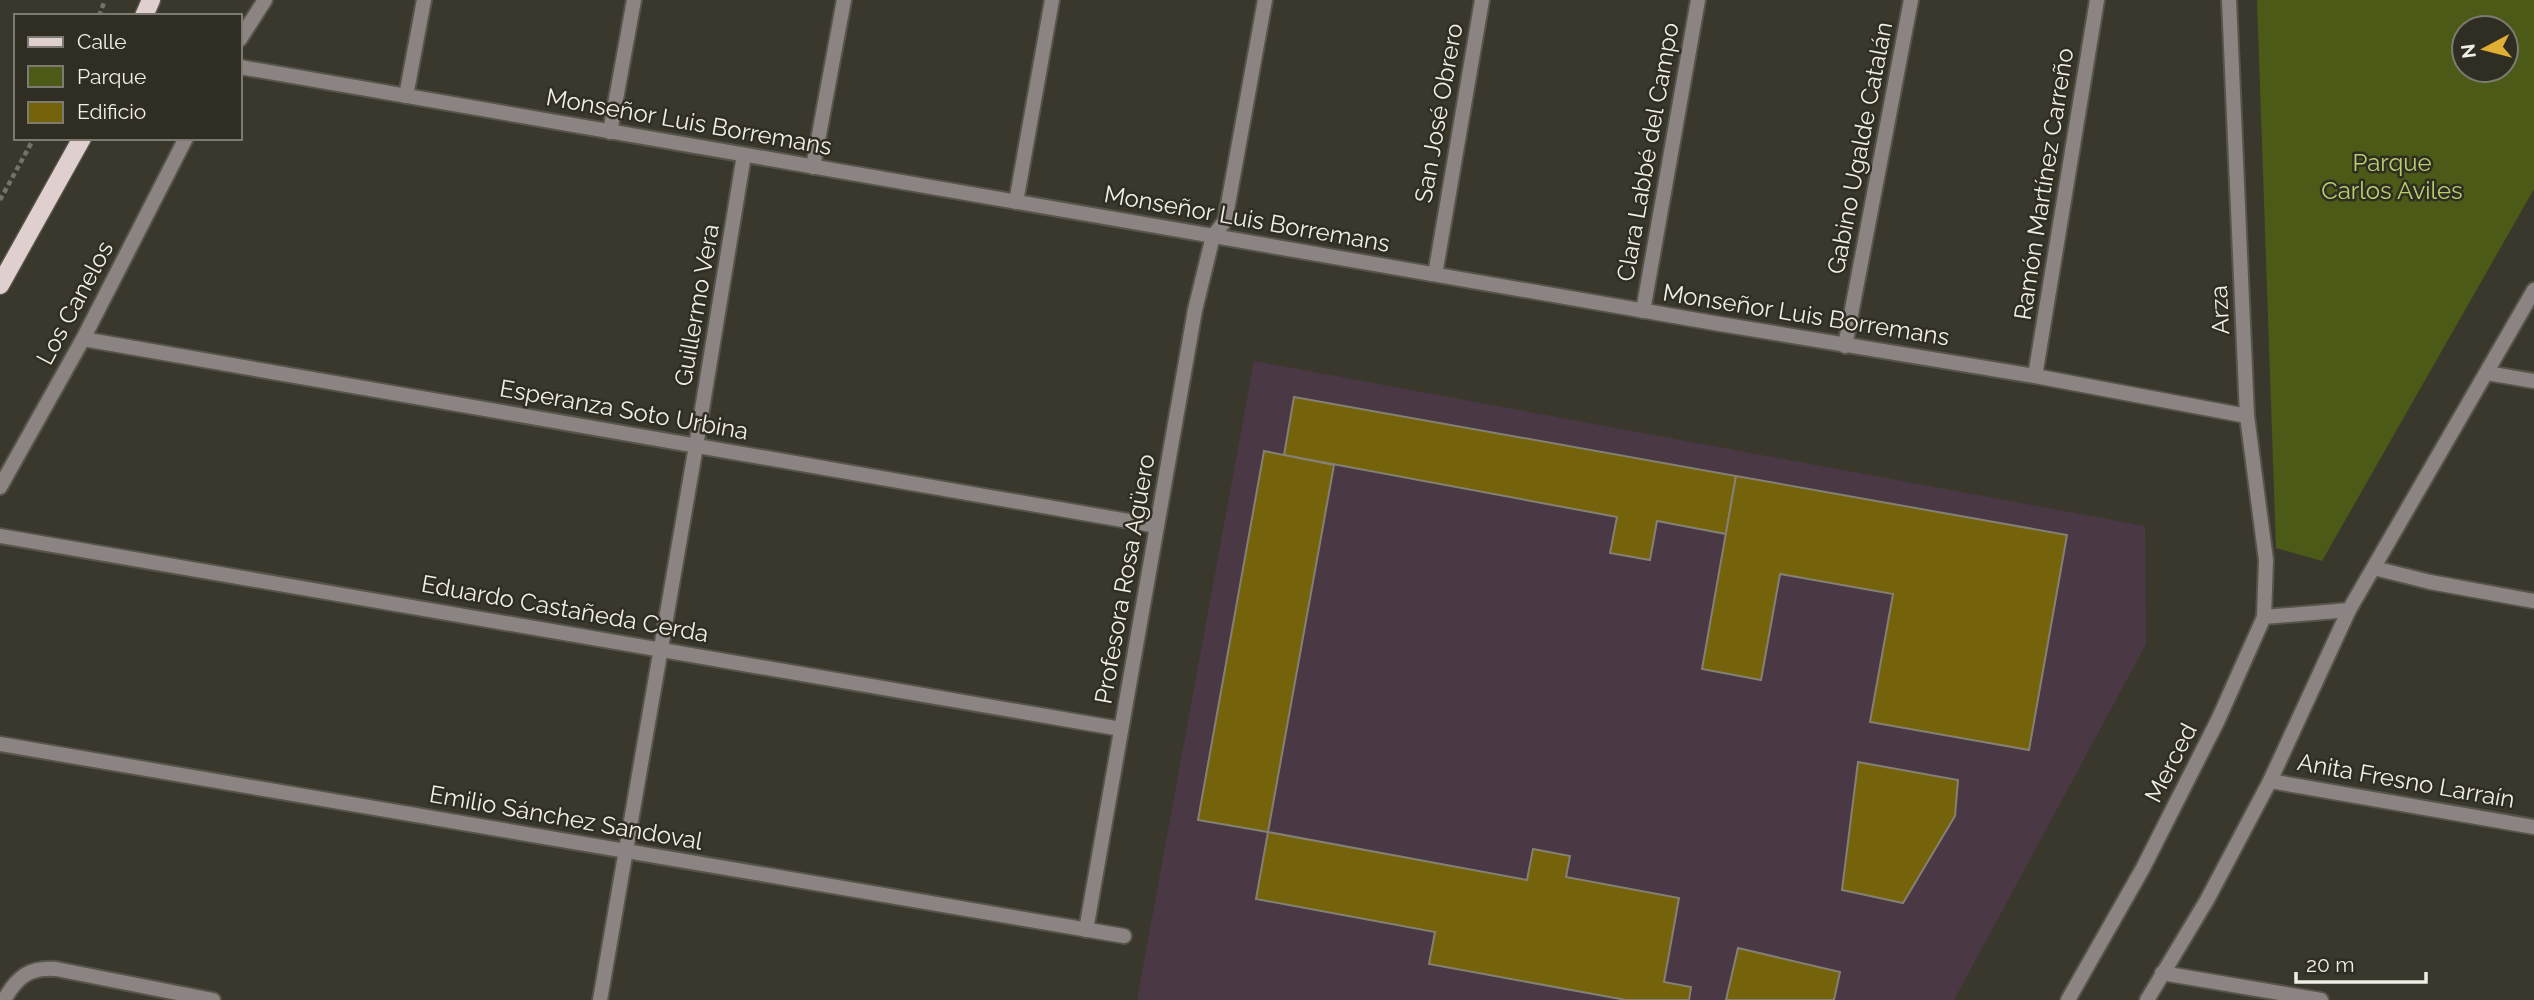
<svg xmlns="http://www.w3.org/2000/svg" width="2534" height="1000" font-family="Raleway,sans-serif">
<rect width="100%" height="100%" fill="#3a382c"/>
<polygon fill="#4a3944" points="1254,361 2145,526 2146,644 1954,1000 1137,1000"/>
<path fill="#4b5a16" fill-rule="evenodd" d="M 2257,0 L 2534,0 L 2534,189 L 2322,561 L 2276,548 ZM 2464,28 L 2506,28 L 2506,70 L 2464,70 Z"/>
<g fill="#75630c" stroke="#848174" stroke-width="2">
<polygon points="1294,397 1736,476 1726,534 1657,521 1650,560 1610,553 1617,517 1284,455"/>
<polygon points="1264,451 1334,465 1268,832 1198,820"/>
<polygon points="1736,476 2067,535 2029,750 1870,722 1893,594 1780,574 1761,680 1702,669"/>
<polygon points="1858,762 1958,780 1955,816 1903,903 1842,890"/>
<polygon points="1268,832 1527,880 1533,849 1570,856 1566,877 1679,898 1664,982 1691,987 1689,1000 1626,1000 1429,964 1435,932 1256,899"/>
<polygon points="1738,948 1840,972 1834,1000 1726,1000"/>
</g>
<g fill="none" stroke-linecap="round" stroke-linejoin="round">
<defs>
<g id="minor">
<polyline points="240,67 1720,324 2035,376 2247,416"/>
<polyline points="406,96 424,0"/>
<polyline points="610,132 634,0"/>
<polyline points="813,167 844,0"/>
<polyline points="1016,202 1052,0"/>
<polyline points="1432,274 1436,269 1482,0"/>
<polyline points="1643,311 1698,0"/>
<polyline points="83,339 1157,526"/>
<polyline points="1845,346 1911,0"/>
<polyline points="2487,373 2534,381"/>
<polyline points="2035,376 2097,0"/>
<polyline points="0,536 1121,729"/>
<polyline points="2374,568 2430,582 2534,601"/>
<polyline points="0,744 1124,936"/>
<polyline points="2270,781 2534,827"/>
<polyline points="1086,930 1195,310 1213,236 1225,221 1265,0"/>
<polyline points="2162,973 2321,1000"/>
<path d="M 4,1000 C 17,977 29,967 56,969 L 213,1000"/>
<polyline points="600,1000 696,446 744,155"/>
</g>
<g id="tertiary">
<polyline points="2229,0 2247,416 2266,560 2264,617"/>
<polyline points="240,39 265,0"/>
<polyline points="0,487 83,339 186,138"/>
<polyline points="2068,1000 2143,868 2218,720 2264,617 2349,610"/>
<polyline points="2147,1000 2207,900 2270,781 2349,610 2534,290"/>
</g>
<g id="primary">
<polyline points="144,16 151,0"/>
<polyline points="0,285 82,138"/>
</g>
</defs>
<use href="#minor" stroke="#57554a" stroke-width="18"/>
<use href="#tertiary" stroke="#57554a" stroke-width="18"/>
<use href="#primary" stroke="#57554a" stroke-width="21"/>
<g stroke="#757369" stroke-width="4.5" stroke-dasharray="5 3.5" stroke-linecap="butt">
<polyline points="99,16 105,0"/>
<polyline points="0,200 34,138"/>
</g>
<use href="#minor" stroke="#8b8483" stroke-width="14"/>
<use href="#tertiary" stroke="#8b8483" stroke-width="14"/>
<use href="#primary" stroke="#dfd0cf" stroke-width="18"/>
</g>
<g text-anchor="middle" stroke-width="5" stroke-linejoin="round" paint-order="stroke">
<g font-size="24" fill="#f0eee7" stroke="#302d22">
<text transform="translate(1439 113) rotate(-80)" y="8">San José Obrero</text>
<text transform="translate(689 122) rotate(10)" y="8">Monseñor Luis Borremans</text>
<text transform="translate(1860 148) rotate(-79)" y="8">Gabino Ugalde Catalán</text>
<text transform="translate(1648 152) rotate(-80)" y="8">Clara Labbé del Campo</text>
<text transform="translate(2044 184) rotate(-81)" y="8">Ramón Martínez Carreño</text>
<text transform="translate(1247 219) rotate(10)" y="8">Monseñor Luis Borremans</text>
<text transform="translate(75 303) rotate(-62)" y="8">Los Canelos</text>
<text transform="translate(697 305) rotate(-80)" y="8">Guillermo Vera</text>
<text transform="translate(2220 310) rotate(-93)" y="8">Arza</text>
<text transform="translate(1806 315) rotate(9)" y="8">Monseñor Luis Borremans</text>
<text transform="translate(624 410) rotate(10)" y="8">Esperanza Soto Urbina</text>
<text transform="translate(1125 579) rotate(-80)" y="8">Profesora Rosa Agüero</text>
<text transform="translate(565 609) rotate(10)" y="8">Eduardo Castañeda Cerda</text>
<text transform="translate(2171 763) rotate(-63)" y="8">Merced</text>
<text transform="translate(2406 781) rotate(10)" y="8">Anita Fresno Larraín</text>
<text transform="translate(566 818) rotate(10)" y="8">Emilio Sánchez Sandoval</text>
</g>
<g font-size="24" fill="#b7d06c" stroke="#302d22">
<text x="2392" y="171">Parque<tspan x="2392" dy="28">Carlos Aviles</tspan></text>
</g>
</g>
<rect x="14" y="14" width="228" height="126" fill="#302d22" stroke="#7d7a71" stroke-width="2"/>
<rect x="28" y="37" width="35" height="10" fill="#dfd0cf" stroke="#7d7a71" stroke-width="2"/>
<text x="77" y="49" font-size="21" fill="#f0eee7">Calle</text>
<rect x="28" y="66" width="35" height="21" fill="#4b5a16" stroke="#7d7a71" stroke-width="2"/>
<text x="77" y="84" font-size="21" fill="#f0eee7">Parque</text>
<rect x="28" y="102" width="35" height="21" fill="#75630c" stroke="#7d7a71" stroke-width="2"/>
<text x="77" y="119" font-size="21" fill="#f0eee7">Edificio</text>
<g transform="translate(2485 49) rotate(263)"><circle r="33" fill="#302d22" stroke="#7d7a71" stroke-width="2"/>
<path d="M0-5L12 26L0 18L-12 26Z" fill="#e1af34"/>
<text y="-10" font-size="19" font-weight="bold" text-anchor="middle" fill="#f0eee7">N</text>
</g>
<path d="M2296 972v10h130v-10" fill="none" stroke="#f0eee7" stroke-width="3.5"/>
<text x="2306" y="972" font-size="21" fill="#f0eee7" stroke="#302d22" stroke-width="5" paint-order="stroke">20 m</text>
</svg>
